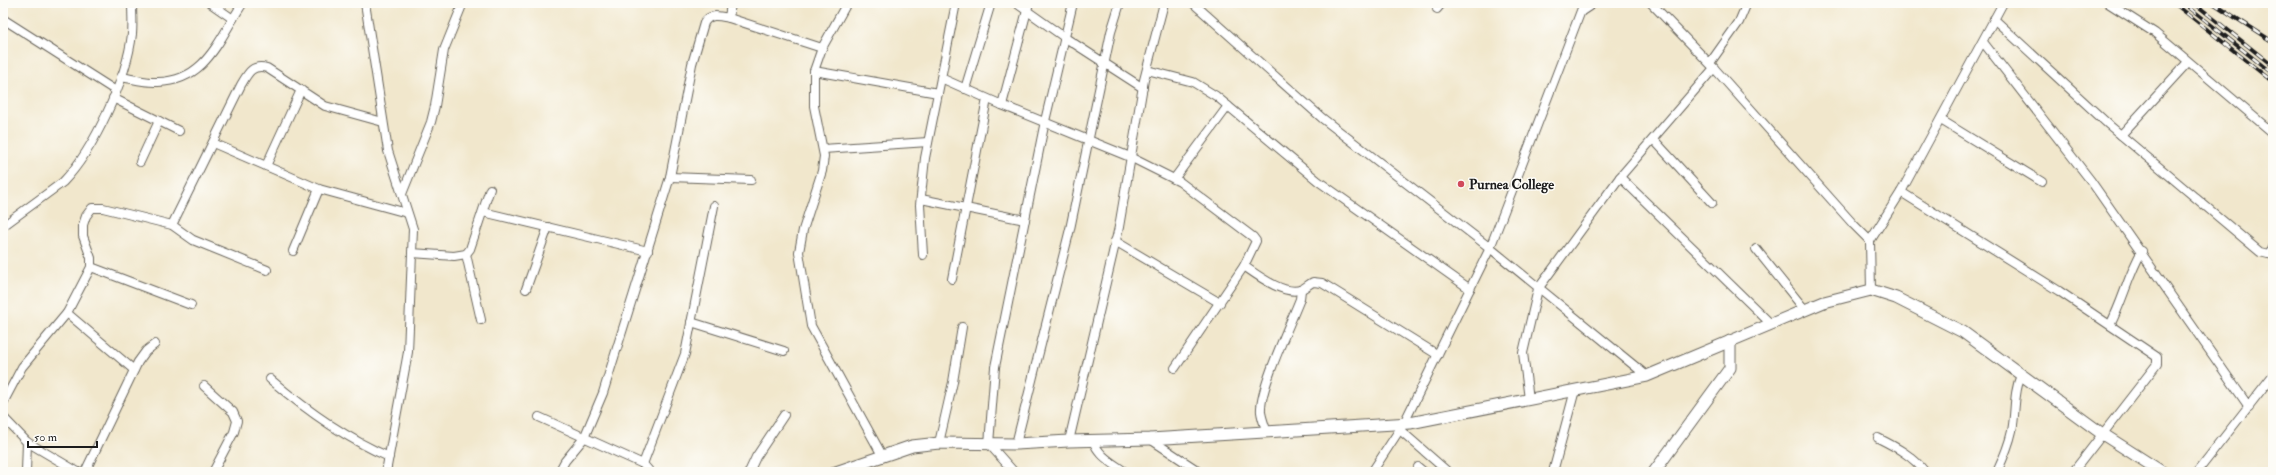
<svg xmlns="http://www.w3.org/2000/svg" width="2276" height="475" font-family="'IM FELL Double Pica',serif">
<rect width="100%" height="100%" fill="#fdfcf7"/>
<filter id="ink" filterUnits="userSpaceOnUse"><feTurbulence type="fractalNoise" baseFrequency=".025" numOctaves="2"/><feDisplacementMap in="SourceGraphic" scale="8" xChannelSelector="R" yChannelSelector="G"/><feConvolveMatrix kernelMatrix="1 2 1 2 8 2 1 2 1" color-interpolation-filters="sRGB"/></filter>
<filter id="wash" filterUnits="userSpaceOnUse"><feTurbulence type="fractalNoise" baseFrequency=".012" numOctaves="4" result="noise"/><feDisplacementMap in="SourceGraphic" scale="16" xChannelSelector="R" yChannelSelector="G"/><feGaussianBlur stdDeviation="0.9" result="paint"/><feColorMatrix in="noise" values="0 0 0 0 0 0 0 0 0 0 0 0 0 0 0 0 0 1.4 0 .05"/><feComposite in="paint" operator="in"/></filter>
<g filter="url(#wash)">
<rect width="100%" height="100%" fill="#f1e7cc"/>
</g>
<g filter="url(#ink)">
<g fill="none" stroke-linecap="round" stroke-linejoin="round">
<defs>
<g id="minor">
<polyline points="210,3 233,19"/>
<polyline points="365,3 388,151 413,229 408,352 386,472"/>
<polyline points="847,3 822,48 814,71 814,106 824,156 822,171 803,230 799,252 811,326 883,457"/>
<polyline points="1016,3 1064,37 1143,88"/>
<polyline points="1193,3 1322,118 1490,248 1647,376"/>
<polyline points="1651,3 1714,68 1854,225 1870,241"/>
<polyline points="2108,3 2155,33 2273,133"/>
<polyline points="2272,3 2273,4"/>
<polyline points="1437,9 1442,3"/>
<polyline points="1582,11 1594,3"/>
<polyline points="729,18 822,48"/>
<polyline points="3,19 116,91"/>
<polyline points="1994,19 2109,125 2260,252 2268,254 2273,248"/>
<polyline points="1983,42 2091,181 2249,407"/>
<polyline points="1710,63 1739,22 1747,3"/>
<polyline points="1147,70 1193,82 1216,96 1318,181 1470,289"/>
<polyline points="814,71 938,93"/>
<path d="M 121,77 C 133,79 146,83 158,82 C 207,81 219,38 243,3"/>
<polyline points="941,78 1002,105 1130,157 1180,182 1253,237 1256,241 1244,266 1175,368"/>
<polyline points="965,89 991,3"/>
<polyline points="113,98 179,131"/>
<polyline points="1002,105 1029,3"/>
<polyline points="1941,120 2042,182"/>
<polyline points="2121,135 2188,62"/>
<polyline points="1654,140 1712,203"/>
<polyline points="213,143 319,189 407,213"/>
<polyline points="823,149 928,142"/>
<polyline points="140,162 159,121"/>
<polyline points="266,166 301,90"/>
<polyline points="670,177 751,180"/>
<polyline points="1620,177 1771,324"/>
<polyline points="1174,179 1228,106"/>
<polyline points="1901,192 2059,291 2157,357 2157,364 2073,472"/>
<polyline points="402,194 431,122 435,106 444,50 463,3"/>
<polyline points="921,199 1025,220"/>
<polyline points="483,212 648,251"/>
<path d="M 172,225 L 241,85 C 248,73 252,64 267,68 L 325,106 L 383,122"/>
<path d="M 3,226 L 63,182 C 94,150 127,78 132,34 C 133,24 132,13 132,3"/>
<polyline points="1115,241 1220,303"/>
<polyline points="1756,249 1805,310"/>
<polyline points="293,251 319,189"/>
<polyline points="412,253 454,256 466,254 470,249 490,189"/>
<polyline points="466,254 481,320"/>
<polyline points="923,255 920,205 925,158 956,3"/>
<path d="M 1244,266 C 1257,275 1286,297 1302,289 C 1306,287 1309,284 1313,282 L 1322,283 L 1438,355"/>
<polyline points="91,267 191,305"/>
<polyline points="952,279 987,99"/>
<polyline points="526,289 548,227"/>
<polyline points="1871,290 1870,241 1901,192 2003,3"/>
<polyline points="67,313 134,370"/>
<polyline points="691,322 784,351"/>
<path d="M 2110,325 C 2123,301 2128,275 2142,251"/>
<path d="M 270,379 C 306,410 345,438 389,457"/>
<polyline points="204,386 233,412 237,421 234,432 213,472"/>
<polyline points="1529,399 1523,353 1538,289 1620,177 1714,68"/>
<polyline points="3,403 22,367 67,313 91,267 91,258 83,236 83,225 86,216 92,208 103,208 172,225 193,240 267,270"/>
<polyline points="3,417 27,442 78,472"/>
<polyline points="539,417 643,464 650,472"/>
<polyline points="1400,430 1448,472"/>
<path d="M 1267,433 C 1265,426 1262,419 1261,412 C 1259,390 1291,322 1300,299 L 1301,290"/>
<path d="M 1878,438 C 1896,447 1913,456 1925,472"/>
<polyline points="1150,439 1200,472"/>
<path d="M 1093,440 C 1098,456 1113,463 1125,472"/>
<polyline points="1069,441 1119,227 1144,80 1164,3"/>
<polyline points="939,443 953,382 962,327"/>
<polyline points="1016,444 1070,229 1111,32 1120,3"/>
<polyline points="643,464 685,354 714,206"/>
<polyline points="1418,467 1424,472"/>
<polyline points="26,472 27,442"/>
<polyline points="85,472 138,362 146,351 155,344"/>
<path d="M 559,472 L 565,461 L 584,438 L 603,393 L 670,177 L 692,64 L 704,23 C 710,13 719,16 729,18 L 731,3"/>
<polyline points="749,472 756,457 784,415"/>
<polyline points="1014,472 989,444 995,367 1045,121 1073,3"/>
<polyline points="1372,472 1404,423 1490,248 1584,3"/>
<polyline points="1553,472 1575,390"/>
<path d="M 1997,472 C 2003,459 2009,445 2012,431 C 2016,411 2013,394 2021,375"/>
<polyline points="2197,472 2273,375"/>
</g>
<g id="tertiary">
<polyline points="836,472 912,446 939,443 1016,444 1069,441 1150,439 1410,423 1647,376 1824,302 1871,290 1896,298 1963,332 2101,433 2162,472"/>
<polyline points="1654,472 1730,368 1730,341"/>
</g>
</defs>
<use href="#minor" stroke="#67635a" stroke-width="10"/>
<use href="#tertiary" stroke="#67635a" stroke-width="13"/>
<use href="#minor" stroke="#fff" stroke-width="8"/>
<use href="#tertiary" stroke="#fff" stroke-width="11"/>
<defs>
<g id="rail">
<polyline points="2174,3 2273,82"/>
<polyline points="2194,3 2273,66"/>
<polyline points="2213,3 2273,42"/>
<polyline points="2190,8 2273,74"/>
</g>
</defs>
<use href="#rail" stroke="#1c1c1c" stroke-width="4"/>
<use href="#rail" stroke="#fdfcf7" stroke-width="2.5" stroke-dasharray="8" stroke-linecap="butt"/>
</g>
</g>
<circle fill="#d1495b" stroke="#fdfcf7" stroke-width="1.5" cx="1461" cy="184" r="4"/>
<g text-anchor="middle" stroke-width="3" stroke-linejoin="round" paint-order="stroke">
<g font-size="14" font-weight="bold" fill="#1c1c1c" stroke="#fdfcf7" text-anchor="start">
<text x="1469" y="189">Purnea College</text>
</g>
</g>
<rect width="2276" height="475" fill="none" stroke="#fdfcf7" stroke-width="16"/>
<path d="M28 441v6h69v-6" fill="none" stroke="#1c1c1c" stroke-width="2"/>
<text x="34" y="441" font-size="12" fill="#1c1c1c" stroke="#fdfcf7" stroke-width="3" paint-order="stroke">50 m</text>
</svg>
